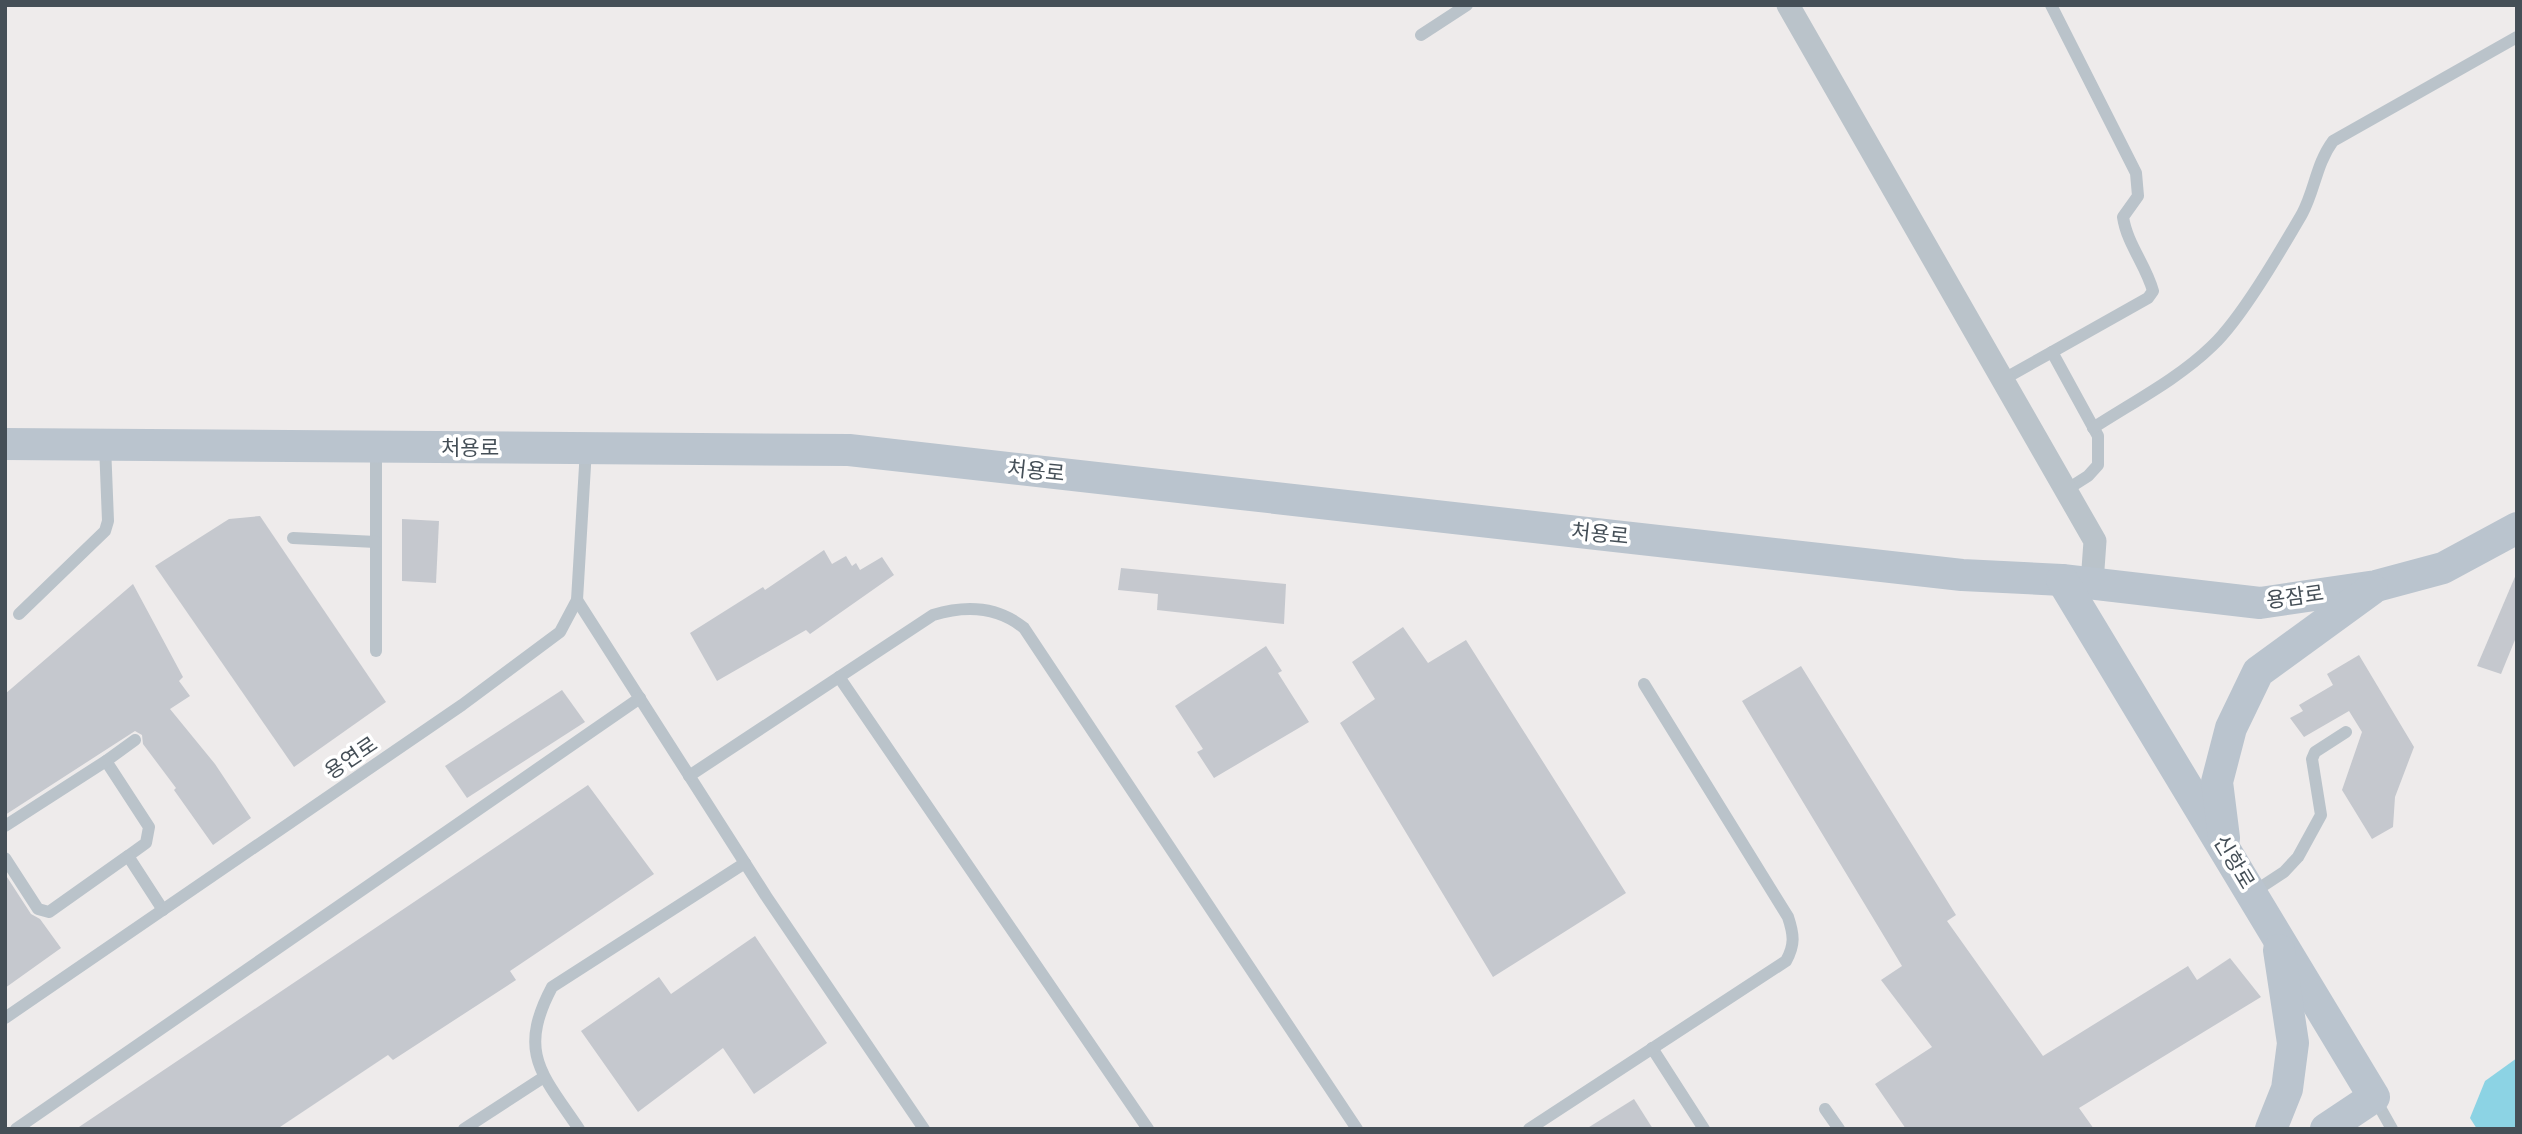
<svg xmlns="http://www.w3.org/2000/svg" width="2522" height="1134" font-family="Manrope,'Noto Sans KR',sans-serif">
<rect width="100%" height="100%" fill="#eeebeb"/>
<polygon fill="#8cd3e4" points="2517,1058 2517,1129 2477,1129 2470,1118 2485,1081"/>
<g fill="#c5c8ce">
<polygon points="260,516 386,702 294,767 155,566 229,519"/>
<polygon points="402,519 439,521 436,583 402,581"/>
<polygon points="824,550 832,564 846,556 852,566 856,563 860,570 882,557 894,575 810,634 806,630 717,681 690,633 763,587 765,590"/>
<polygon points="1121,568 1286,584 1284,624 1157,610 1158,594 1118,590"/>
<polygon points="2517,572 2517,635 2501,674 2477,666"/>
<polygon points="133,584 183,677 179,681 190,696 170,709 215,764 251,818 213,845 174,790 176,788 143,744 142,735 135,731 5,815 5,694"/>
<polygon points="1403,627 1428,663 1466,640 1626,893 1493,977 1340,723 1375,699 1352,662"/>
<polygon points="1266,646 1282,671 1278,673 1309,722 1214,778 1197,752 1203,749 1175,706"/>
<polygon points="2359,655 2414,747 2395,797 2393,827 2372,839 2342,790 2362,732 2349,711 2304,737 2290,718 2303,711 2299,705 2333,685 2327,674"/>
<polygon points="1801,666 1956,915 1947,921 2043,1056 2188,966 2197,980 2230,958 2261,997 2079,1108 2094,1129 1906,1129 1875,1084 1932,1047 1881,980 1902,966 1742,701"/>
<polygon points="562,690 585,722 467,798 445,766"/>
<polygon points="588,785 654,874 510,971 516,980 393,1060 388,1055 277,1129 76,1129"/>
<polygon points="5,874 31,914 40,919 61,948 5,988"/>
<polygon points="755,936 827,1043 754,1094 723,1048 638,1112 581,1031 659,977 671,994"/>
<polygon points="1634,1099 1653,1129 1586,1129"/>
</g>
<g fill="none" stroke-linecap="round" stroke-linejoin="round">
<g stroke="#bac3ca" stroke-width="12">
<path d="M 2051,5 L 2136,173 L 2138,196 L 2123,217 C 2127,244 2146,265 2153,291 L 2148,298 L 2052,352"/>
<polyline points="1421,35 1467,5"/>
<polyline points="2002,380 2052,352 2098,436 2098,465 2088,476 2066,490"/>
<path d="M 2093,428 C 2133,402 2178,379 2212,346 C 2241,319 2281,250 2302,214 C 2315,190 2316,164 2333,141 L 2517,37"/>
<polyline points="376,447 376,651"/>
<polyline points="293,538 376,542"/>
<polyline points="577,600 766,896 924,1129"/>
<polyline points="19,614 105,531 108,521 105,445"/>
<polyline points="839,677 1148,1129"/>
<polyline points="135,740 106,761 149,827 146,843 128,856 163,910"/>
<path d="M 689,776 L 933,615 C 966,605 997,606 1024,628 L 1357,1129"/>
<polyline points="5,826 106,761"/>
<polyline points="5,858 38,909 49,912 128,856"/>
<polyline points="2252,893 2284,872 2298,857 2321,815 2312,759 2315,752 2346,732"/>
<polyline points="5,1018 462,705 560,632 577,600 586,449"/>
<polyline points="1652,1048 1704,1129"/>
<polyline points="2374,1097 2392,1129"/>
<polyline points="1825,1109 1839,1129"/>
<polyline points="16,1129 640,698"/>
<polyline points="464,1129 544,1077"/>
<path d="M 579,1129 C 542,1074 517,1053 552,987 L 745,863"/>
<path d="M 1529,1129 L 1786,961 C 1795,945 1794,935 1788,917 L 1644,684"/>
</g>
<polyline stroke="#bac3ca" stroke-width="23" points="1788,5 2095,541 2092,583"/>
<g stroke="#bac4ce" stroke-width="32">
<polyline points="5,444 849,450 1962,575 2062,580 2260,603 2376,586 2443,568 2517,528"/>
<polyline points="2062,580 2374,1097 2326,1129"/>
<polyline points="2224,838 2217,782 2231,728 2258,672 2372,589"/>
<polyline points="2271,1129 2287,1089 2293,1043 2279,950"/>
</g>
</g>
<g text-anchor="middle" stroke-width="7" stroke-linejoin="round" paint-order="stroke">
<g font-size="21" fill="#454f57" stroke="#fff">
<text x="470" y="455">처용로</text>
<text transform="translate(1036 471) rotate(6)" y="7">처용로</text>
<text transform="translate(1600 534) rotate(6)" y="7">처용로</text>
<text transform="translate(2295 597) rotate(-8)" y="7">용잠로</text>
<text transform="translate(351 758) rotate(-34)" y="7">용연로</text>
<text transform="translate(2234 862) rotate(59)" y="7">신항로</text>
</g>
</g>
<rect width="2522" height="1134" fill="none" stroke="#454f57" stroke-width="14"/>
</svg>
